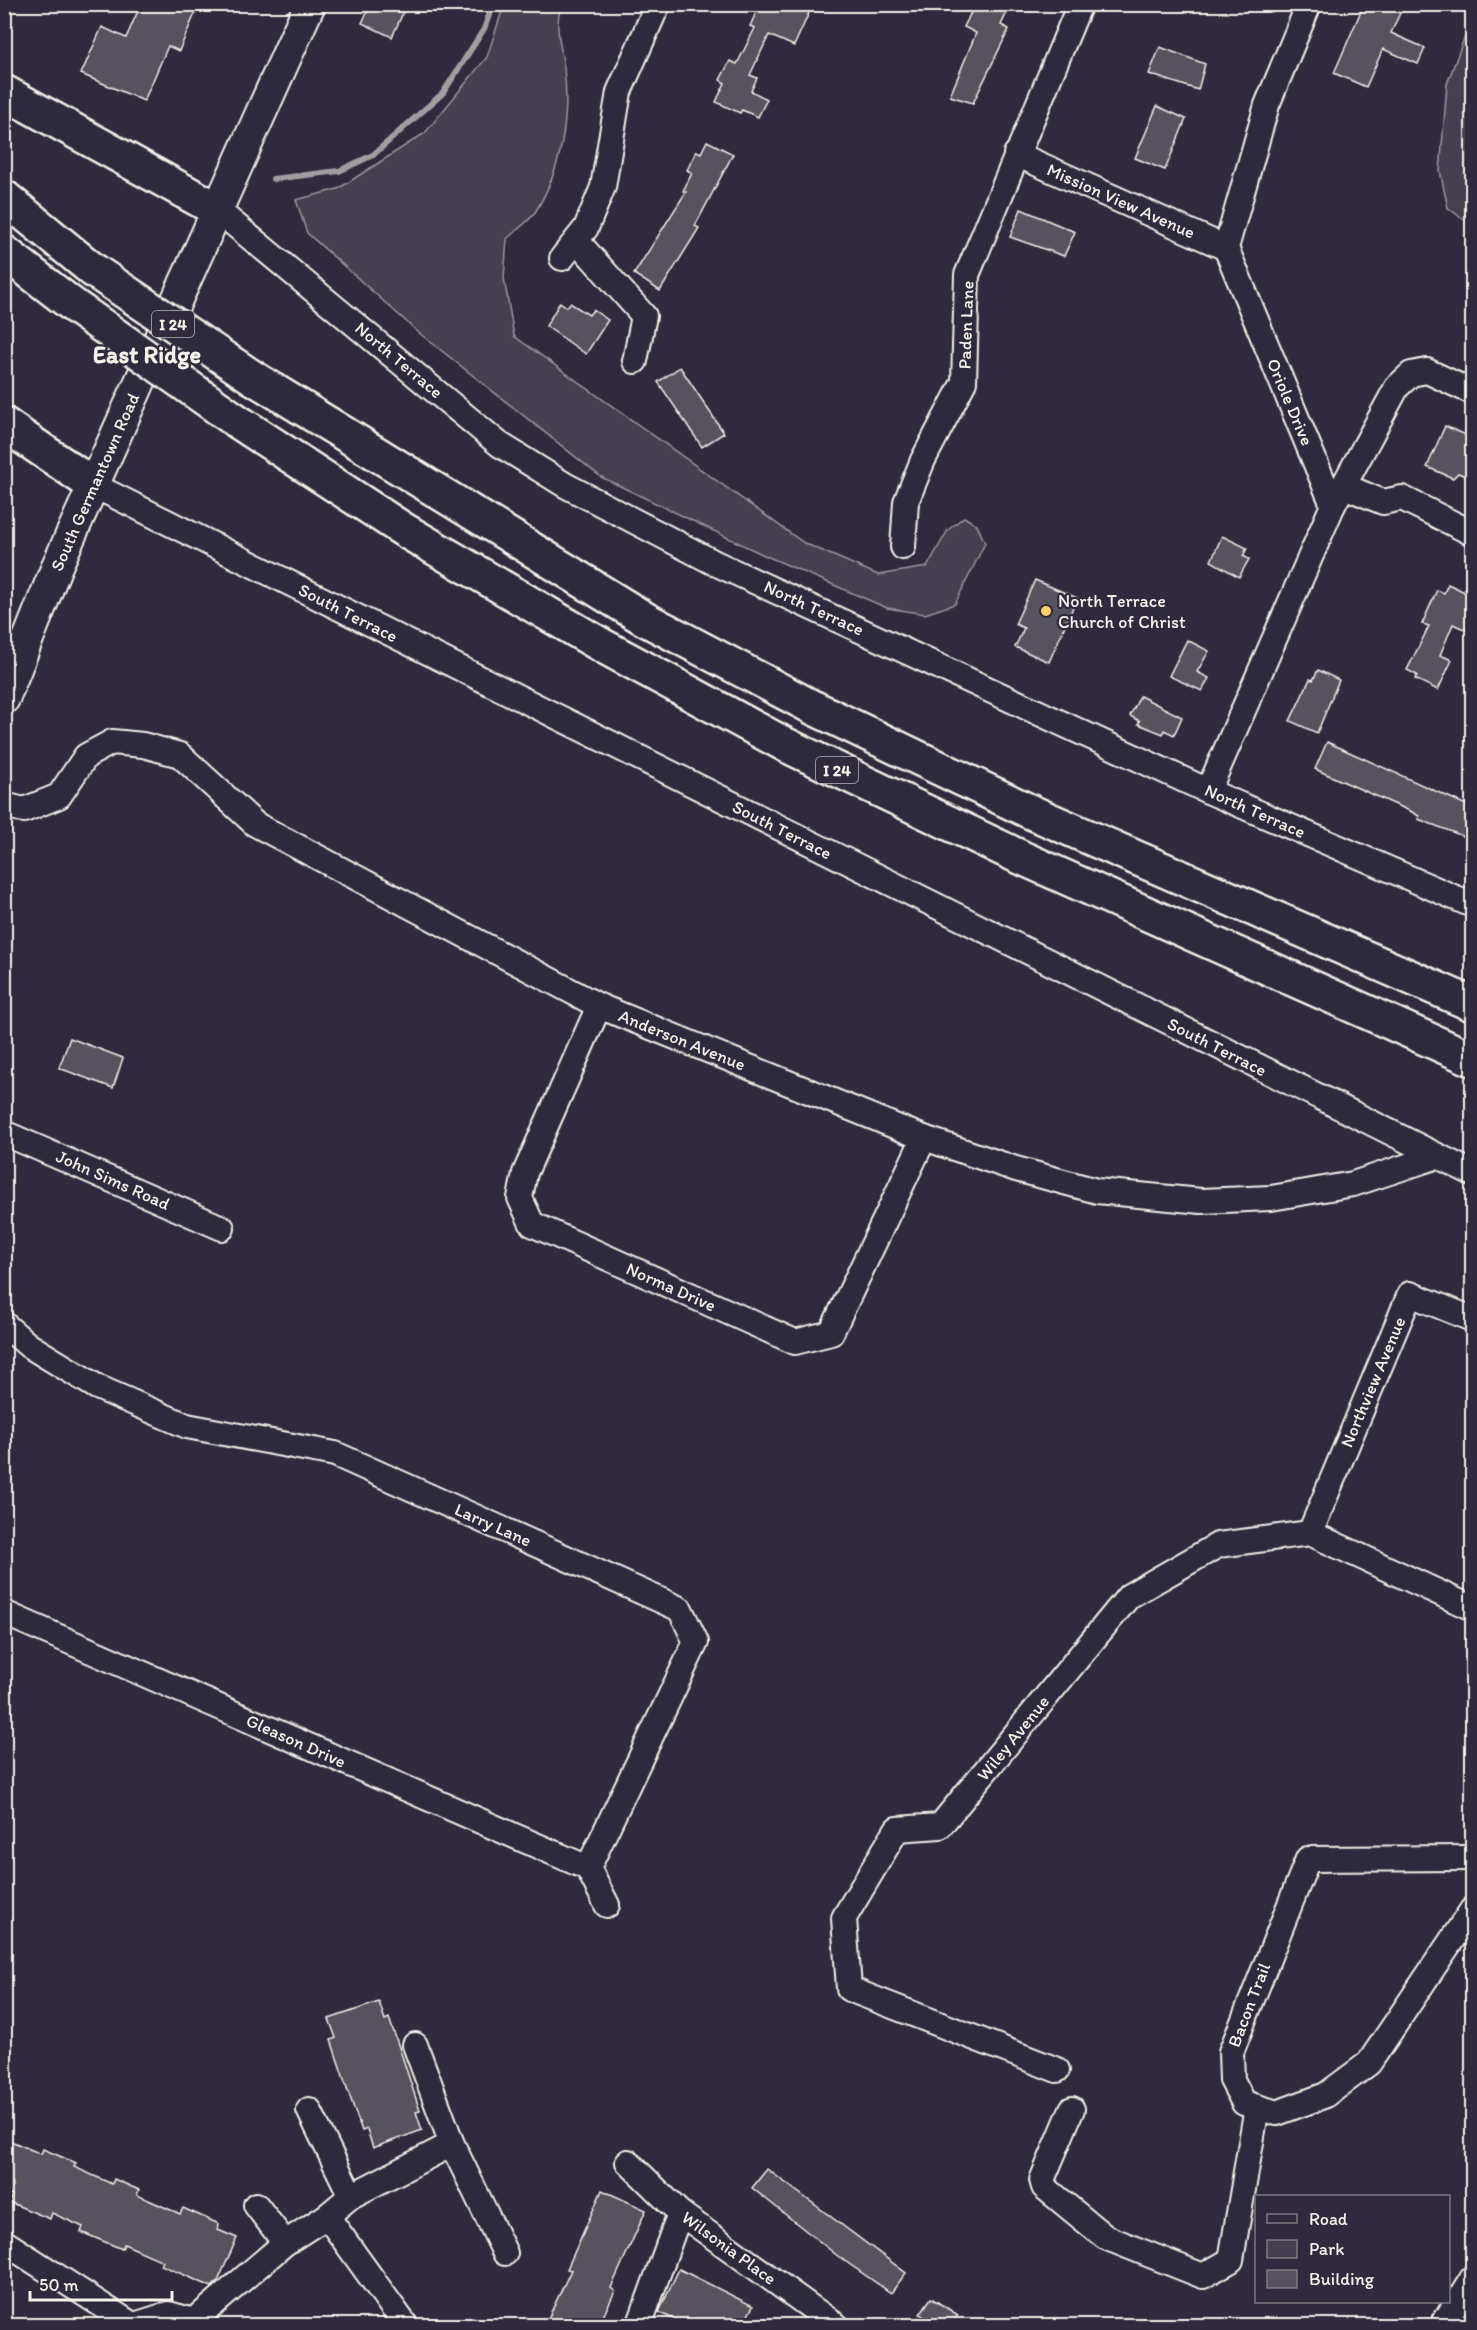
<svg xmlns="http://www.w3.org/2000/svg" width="1477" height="2330" font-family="Itim,sans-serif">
<rect width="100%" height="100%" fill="#2f2a3d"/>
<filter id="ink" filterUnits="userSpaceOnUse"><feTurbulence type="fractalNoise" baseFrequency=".0167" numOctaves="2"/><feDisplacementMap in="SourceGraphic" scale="12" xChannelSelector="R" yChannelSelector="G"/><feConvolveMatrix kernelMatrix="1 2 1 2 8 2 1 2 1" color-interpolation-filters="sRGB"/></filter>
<g filter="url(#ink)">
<g fill="#454050" stroke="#9c989c" stroke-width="1.5">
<path d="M 504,5 L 561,5 C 554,30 561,43 564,68 C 570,118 562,170 534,214 C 527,223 515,231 507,239 L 504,278 L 514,336 L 804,543 L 878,575 L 927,567 L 948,530 L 964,517 L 977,525 L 985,543 L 955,604 L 925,614 L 887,608 L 764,555 L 601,477 L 418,332 L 307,233 L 296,200 L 338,189 L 425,133 L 487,57 Z"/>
<polygon points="1472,17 1472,225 1448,208 1440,171 1447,84"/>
</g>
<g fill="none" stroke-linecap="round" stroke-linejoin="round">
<polyline stroke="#a19ea0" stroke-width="6" points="273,179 339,171 373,155 443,93 484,29 493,4"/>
</g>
<g fill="#56525f" stroke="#f4f1e8" stroke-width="1.5">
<polygon points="141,4 199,4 179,51 168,46 144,101 81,74 102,27 126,38"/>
<polygon points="371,4 407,4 392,37 362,23"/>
<polygon points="760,4 813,4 794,46 769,35 750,75 757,78 751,91 767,99 758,117 742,110 740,113 716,102 725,83 720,80 730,61 737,64 755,28 750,26"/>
<polygon points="975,4 1011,4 1001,25 1009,29 973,103 950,96 976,33 964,27"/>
<polygon points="1364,4 1404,4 1391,33 1425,48 1418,64 1383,49 1366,87 1334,73"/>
<polygon points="1160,47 1205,64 1198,90 1149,74"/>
<polygon points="1157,106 1186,119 1165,170 1135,158"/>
<polygon points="707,141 733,154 695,226 699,228 660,291 634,274 686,192 683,191 692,173 687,170 697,151 701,153"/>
<polygon points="1021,209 1075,232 1064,256 1010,237"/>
<polygon points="560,302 567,307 570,303 589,315 593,310 608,320 586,354 546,326"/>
<polygon points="680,367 724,433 702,447 658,382"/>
<polygon points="1445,426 1473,438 1473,479 1458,473 1453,478 1427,467"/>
<polygon points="1222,536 1247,548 1243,556 1249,559 1239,577 1211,561"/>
<polygon points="1035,580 1077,598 1049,662 1015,647 1024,628 1015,624"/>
<polygon points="1448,584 1473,596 1473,633 1453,624 1440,655 1452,660 1438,690 1415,679 1417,675 1407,670 1429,626 1422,624 1437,590 1444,593"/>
<polygon points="1187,640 1209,651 1197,672 1209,678 1202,691 1169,676"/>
<polygon points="1318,670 1339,680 1317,733 1290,721 1310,679 1313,680"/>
<polygon points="1140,696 1182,717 1174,735 1164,730 1163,734 1138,724 1140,721 1130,716"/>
<polygon points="1327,742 1473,808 1473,840 1418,819 1419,816 1412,812 1315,769"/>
<polygon points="70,1038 123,1058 113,1088 59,1068"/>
<polygon points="379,2002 385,2020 389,2018 402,2056 420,2111 416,2112 422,2130 373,2148 367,2129 362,2131 349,2094 331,2040 336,2038 329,2019"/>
<polygon points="4,2138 41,2154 43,2149 76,2163 74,2167 112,2184 114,2179 139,2190 137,2195 180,2214 183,2208 219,2224 218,2230 237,2238 218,2281 212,2287 161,2265 163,2261 124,2244 122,2249 81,2232 83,2227 52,2213 50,2219 9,2202 12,2195 4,2192"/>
<polygon points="767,2169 906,2273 891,2293 839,2257 752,2188"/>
<polygon points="602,2190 646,2210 611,2288 615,2291 599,2325 545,2325 571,2270 567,2269"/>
<polygon points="679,2269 753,2306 743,2325 685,2325 659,2312"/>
<polygon points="931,2298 958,2315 951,2325 936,2325 920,2314"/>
</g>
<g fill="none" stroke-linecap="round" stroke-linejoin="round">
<defs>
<g id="minor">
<polyline points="1016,154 1226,248"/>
<polyline points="216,209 499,444 565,485 715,563 1208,791 1472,905"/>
<polyline points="577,241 644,316 635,361"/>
<polyline points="562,258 586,228 603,187 619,92 658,4"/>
<polyline points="93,485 1472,1173"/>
<polyline points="1344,486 1383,502 1402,498 1472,533"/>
<polyline points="1333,505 1397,387 1411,374 1427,371 1472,392"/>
<polyline points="903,547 906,502 923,460 964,382 967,275 1080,4"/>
<polyline points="1208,791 1333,505 1226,248 1267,105 1309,4"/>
<polyline points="4,805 24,810 59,796 86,756 112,742 143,745 180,755 255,824 599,1006 924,1138 1016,1169 1097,1191 1201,1201 1271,1198 1353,1184 1435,1157"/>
<polyline points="599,1006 525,1173 520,1198 532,1224 795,1342 831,1333 924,1138"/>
<polyline points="4,1133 222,1228"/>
<polyline points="4,1324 28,1345 97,1387 187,1426 335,1454 680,1609 696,1642 588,1868 607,1905"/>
<polyline points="1310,1533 1410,1294 1472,1319"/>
<polyline points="4,1613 588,1868"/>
<polyline points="1472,1858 1308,1859 1231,2052 1232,2080 1244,2103 1277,2113 1326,2095 1369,2063 1472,1910"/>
<polyline points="415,2045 452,2144 505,2253"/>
<polyline points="1057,2070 849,1989 844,1918 897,1829 940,1826 1129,1596 1218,1545 1310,1533 1472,1608"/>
<polyline points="1072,2109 1042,2180 1044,2187 1105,2237 1203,2276 1231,2260 1257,2107"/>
<polyline points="309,2110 351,2196"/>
<polyline points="628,2162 680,2213 837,2326"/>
<polyline points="256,2205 285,2243"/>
<polyline points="327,2216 406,2326"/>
<polyline points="4,2242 131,2324"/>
<polyline points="194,2321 285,2243 327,2216 351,2196 452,2144"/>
<polyline points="131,2326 169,2314 194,2321 197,2326"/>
<polyline points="639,2326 680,2213"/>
<polyline points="1442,2326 1472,2278"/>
</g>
<polyline id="major" points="4,699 57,566 310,4"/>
<g id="highway">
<polyline points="4,92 216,209"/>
<polyline points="4,197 93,270"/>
<polyline points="4,252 74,306"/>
<polyline points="252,377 645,619 812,707 1031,812 1472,1004"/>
<polyline points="234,419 404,530 603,646 786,745 1020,857 1472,1059"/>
<polyline points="4,424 93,485"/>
</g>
</defs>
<use href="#minor" stroke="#f4f1e8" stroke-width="28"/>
<use href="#major" stroke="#f4f1e8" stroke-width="34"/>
<use href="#highway" stroke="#f4f1e8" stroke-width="38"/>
<use href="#minor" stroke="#2f2a3d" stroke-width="24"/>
<use href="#major" stroke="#2f2a3d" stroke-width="30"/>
<use href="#highway" stroke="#2f2a3d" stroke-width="33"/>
<defs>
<g id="highway-bridge">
<polyline points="93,270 252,377"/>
<polyline points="74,306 234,419"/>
</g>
</defs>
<use href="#highway-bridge" stroke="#f4f1e8" stroke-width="38" stroke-linecap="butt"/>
<use href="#highway-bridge" stroke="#2f2a3d" stroke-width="33"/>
</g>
</g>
<circle fill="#ffd166" stroke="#2f2a3d" stroke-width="2" cx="1046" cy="611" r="6"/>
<g text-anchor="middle" stroke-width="4.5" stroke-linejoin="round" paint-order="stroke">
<g fill="#2f2a3d" stroke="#b9b5b5" stroke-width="1.5">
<rect x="152" y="311" width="42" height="26" rx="4.5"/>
<rect x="816" y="757" width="42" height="26" rx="4.5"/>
</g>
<g font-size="16" font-weight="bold" fill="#f4f1e8">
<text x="173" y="330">I 24</text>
<text x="837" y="776">I 24</text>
</g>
<g font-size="18" fill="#f4f1e8" stroke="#2f2a3d">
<text transform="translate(1121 201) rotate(24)" y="6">Mission View Avenue</text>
<text transform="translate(966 325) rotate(-88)" y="6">Paden Lane</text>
<text transform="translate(399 360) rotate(40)" y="6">North Terrace</text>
<text transform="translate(1290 402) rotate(67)" y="6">Oriole Drive</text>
<text transform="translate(95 482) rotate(-66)" y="6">South Germantown Road</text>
<text transform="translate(814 608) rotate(25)" y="6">North Terrace</text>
<text transform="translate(348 613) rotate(27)" y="6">South Terrace</text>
<text transform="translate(1255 811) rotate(24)" y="6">North Terrace</text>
<text transform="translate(782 830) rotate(27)" y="6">South Terrace</text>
<text transform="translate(682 1040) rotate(22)" y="6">Anderson Avenue</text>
<text transform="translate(1217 1047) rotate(27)" y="6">South Terrace</text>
<text transform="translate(113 1180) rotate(24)" y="6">John Sims Road</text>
<text transform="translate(671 1287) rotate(24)" y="6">Norma Drive</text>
<text transform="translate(1373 1382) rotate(-67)" y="6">Northview Avenue</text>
<text transform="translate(493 1525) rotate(24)" y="6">Larry Lane</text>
<text transform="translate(1013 1738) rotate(-51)" y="6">Wiley Avenue</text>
<text transform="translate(296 1741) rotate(24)" y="6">Gleason Drive</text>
<text transform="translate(1249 2005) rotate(-69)" y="6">Bacon Trail</text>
<text transform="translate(729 2248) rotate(36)" y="6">Wilsonia Place</text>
</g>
<g font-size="18" fill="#f4f1e8" stroke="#2f2a3d" text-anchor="start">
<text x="1058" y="607">North Terrace<tspan x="1058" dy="21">Church of Christ</tspan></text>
</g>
<g font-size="24" font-weight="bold" fill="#f4f1e8" stroke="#2f2a3d">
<text x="147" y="363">East Ridge</text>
</g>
</g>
<rect width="1477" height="2330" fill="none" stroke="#2f2a3d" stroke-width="24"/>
<rect x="12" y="12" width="1453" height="2306" fill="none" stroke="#f4f1e8" stroke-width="2" filter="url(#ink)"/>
<rect x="1255" y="2195" width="195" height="108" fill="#2f2a3d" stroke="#7e7a81" stroke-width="1.5"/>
<rect x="1267" y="2214" width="30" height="9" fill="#2f2a3d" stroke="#7e7a81" stroke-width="1.5"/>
<text x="1309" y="2225" font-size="18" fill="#f4f1e8">Road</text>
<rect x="1267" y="2240" width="30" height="18" fill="#454050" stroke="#7e7a81" stroke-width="1.5"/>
<text x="1309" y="2255" font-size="18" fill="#f4f1e8">Park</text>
<rect x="1267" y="2270" width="30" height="18" fill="#56525f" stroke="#7e7a81" stroke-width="1.5"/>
<text x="1309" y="2285" font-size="18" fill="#f4f1e8">Building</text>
<path d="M30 2291v9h142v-9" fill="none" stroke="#f4f1e8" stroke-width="3"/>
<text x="39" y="2291" font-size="18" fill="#f4f1e8" stroke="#2f2a3d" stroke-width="4.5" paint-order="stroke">50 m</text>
</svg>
